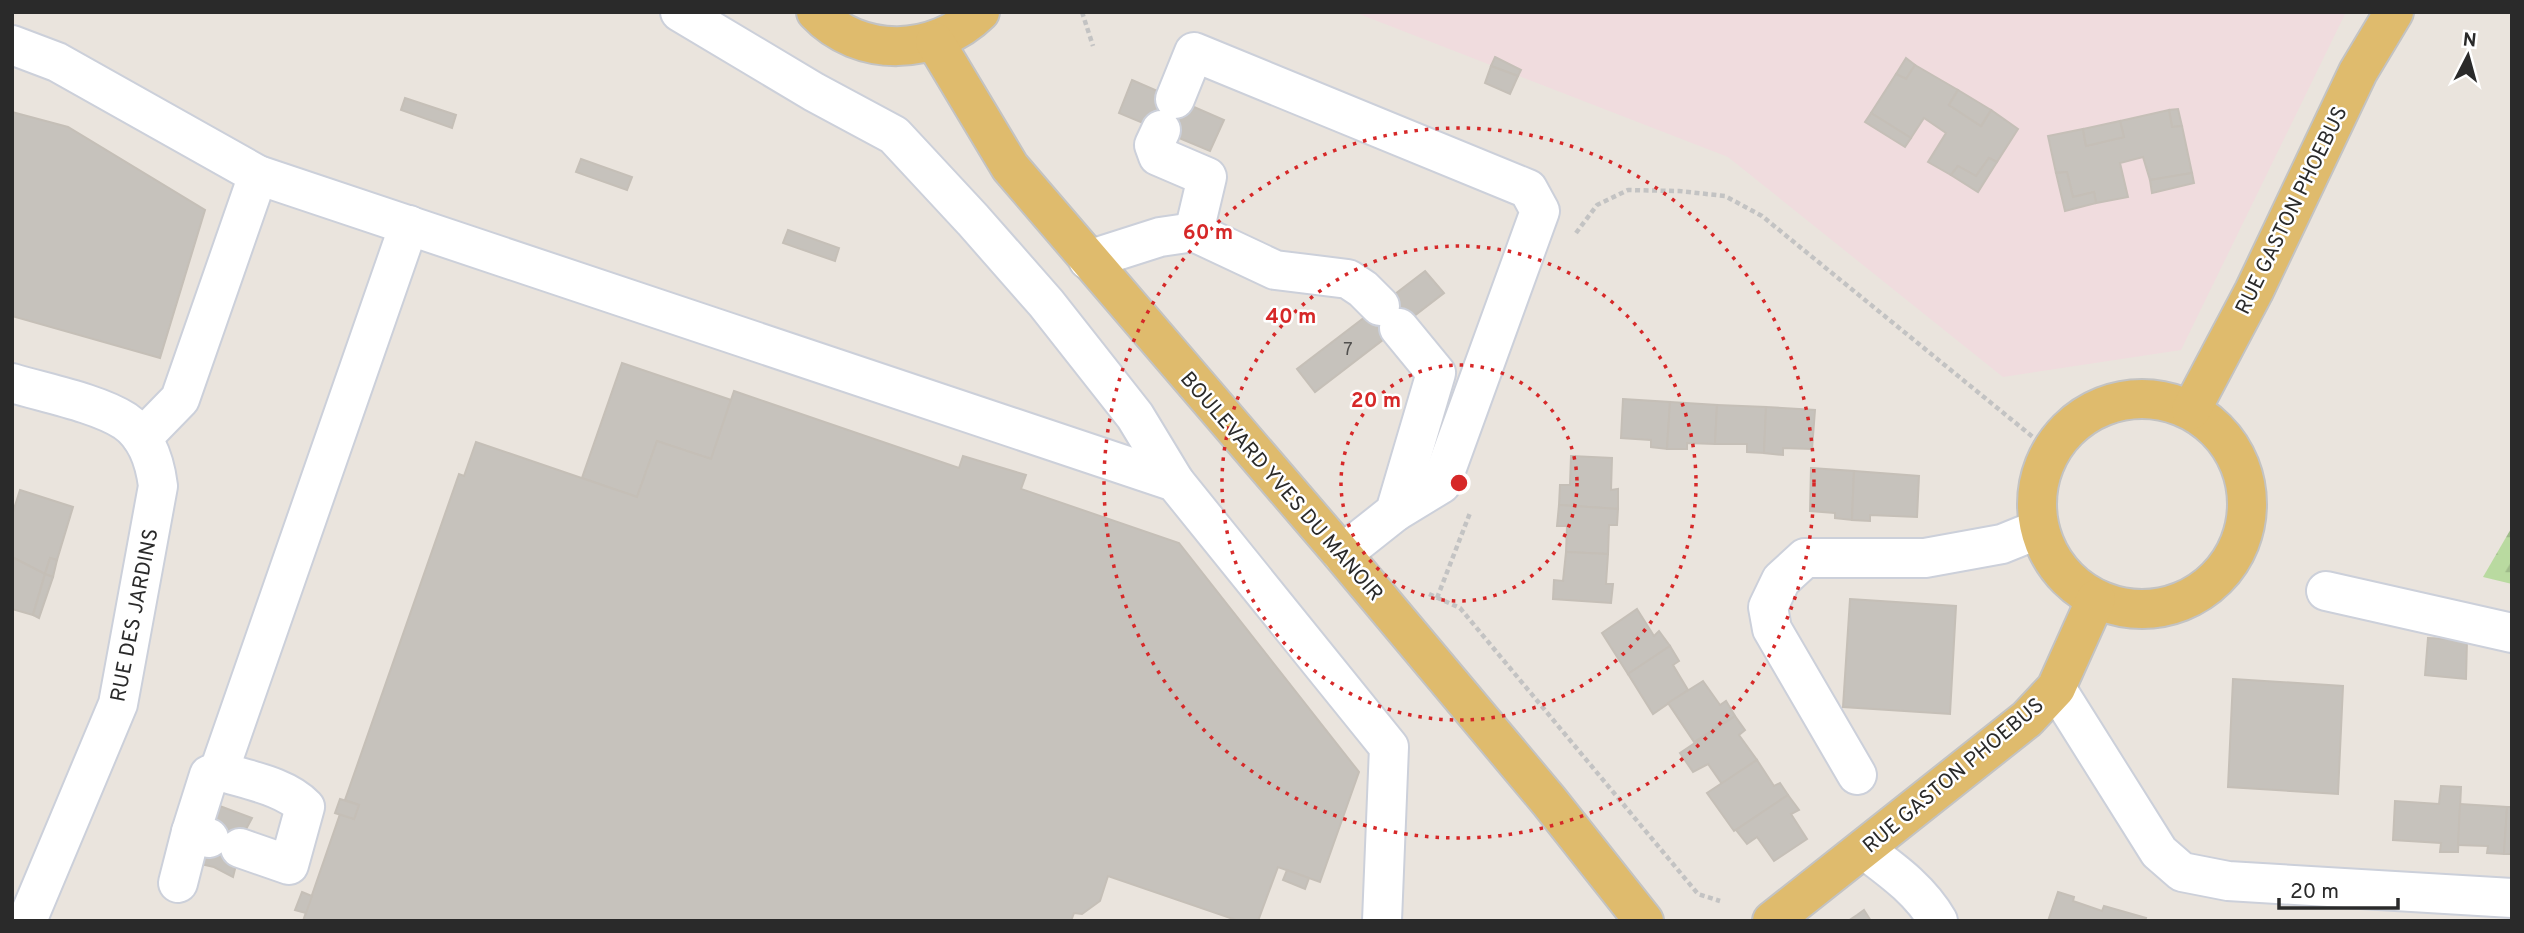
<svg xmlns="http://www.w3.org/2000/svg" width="2524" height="933" font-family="Overpass,sans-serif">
<defs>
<pattern id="forest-firs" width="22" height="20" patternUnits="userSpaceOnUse" patternTransform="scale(1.75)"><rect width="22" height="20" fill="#b9daa0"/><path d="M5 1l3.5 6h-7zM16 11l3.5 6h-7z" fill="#9fbb8a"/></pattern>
</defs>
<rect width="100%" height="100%" fill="#eae4dd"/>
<polygon fill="#f0dcde" points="1354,12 2346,12 2181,350 2003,377 1728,157"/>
<polygon fill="url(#forest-firs)" points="2512,527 2512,584 2483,577"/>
<g fill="#c6c2bc" stroke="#c5bfb7" stroke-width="2">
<polygon points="1495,57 1521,70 1518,76 1491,66"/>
<polygon points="1906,58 1915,65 1906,79 1896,74"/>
<polygon points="1915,65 1958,90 1949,105 1981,126 1991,110 2018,129 1997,162 1989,158 1976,176 1958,166 1951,175 1928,162 1946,133 1924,118 1911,138 1871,113 1896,74 1906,79"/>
<polygon points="1491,66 1518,76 1510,94 1485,83"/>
<polygon points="1132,80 1224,120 1210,151 1119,113"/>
<polygon points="1958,90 1991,110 1981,126 1949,105"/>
<polygon points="405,98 456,115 452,128 401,110"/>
<polygon points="2178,109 2182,126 2172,127 2169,110"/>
<polygon points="2169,110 2172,127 2182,126 2192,173 2150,180 2143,157 2120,163 2128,197 2096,203 2094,192 2073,197 2067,172 2056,173 2048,136 2083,129 2086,146 2124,137 2120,121"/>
<polygon points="12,112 68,127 205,210 160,358 12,316"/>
<polygon points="1871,113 1911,138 1905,147 1865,122"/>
<polygon points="2120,121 2124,137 2086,146 2083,129"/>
<polygon points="1989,158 1997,162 1978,192 1951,175 1958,166 1976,176"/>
<polygon points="581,159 632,177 627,190 576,172"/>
<polygon points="2067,172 2073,197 2094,192 2096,203 2065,211 2056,173"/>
<polygon points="2192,173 2194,183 2152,193 2150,180"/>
<polygon points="788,230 839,248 835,261 783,243"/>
<polygon points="1425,271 1444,293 1315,392 1297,369"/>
<polygon points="622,363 731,400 711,459 657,441 637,497 582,478"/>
<polygon points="734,391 959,468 963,456 1026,475 1021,489 1179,543 1359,772 1320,882 1278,867 1258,921 1239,921 1108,876 1100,901 1082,914 1074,913 1071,921 303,921 340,814 354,819 359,805 345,800 459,474 464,476 476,442 637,497 657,441 711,459"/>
<polygon points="1623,399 1670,402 1667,449 1651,447 1651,440 1621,438"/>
<polygon points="1670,402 1717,405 1715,444 1687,443 1687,449 1667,449"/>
<polygon points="1717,405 1766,407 1764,453 1747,452 1747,444 1715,444"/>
<polygon points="1766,407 1815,410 1812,449 1783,448 1783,455 1764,453"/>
<polygon points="1571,456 1612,458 1611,490 1618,489 1618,509 1559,505 1560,485 1570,485"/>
<polygon points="1811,468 1854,471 1852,520 1835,518 1835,513 1810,511"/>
<polygon points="1854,471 1919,476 1917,517 1870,515 1870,521 1852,520"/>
<polygon points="20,490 73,507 57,560 50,558 45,574 12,557 12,515"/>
<polygon points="1559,505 1618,509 1617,525 1609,525 1608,554 1566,552 1567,526 1557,526"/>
<polygon points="1566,552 1608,554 1606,584 1613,584 1611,603 1553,599 1554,580 1563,581"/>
<polygon points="12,557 45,574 33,615 12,609"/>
<polygon points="50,558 57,560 53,577 45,574"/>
<polygon points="45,574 53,577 39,618 33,615"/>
<polygon points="1850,599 1956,606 1950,714 1843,707"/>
<polygon points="1637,609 1654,636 1659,631 1670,646 1628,674 1602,633"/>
<polygon points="2428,638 2467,640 2466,679 2425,675"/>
<polygon points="1670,646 1679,661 1673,665 1688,690 1653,714 1628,674"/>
<polygon points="2233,679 2343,686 2338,794 2228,787"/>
<polygon points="1703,681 1720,705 1726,701 1735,716 1694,742 1668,703"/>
<polygon points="1735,716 1745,730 1739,735 1757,760 1722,784 1708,764 1693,772 1680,753"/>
<polygon points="1757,760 1774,786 1780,783 1788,795 1734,831 1707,793"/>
<polygon points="2441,786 2461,787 2458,852 2440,852 2441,843 2393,840 2395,801 2439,804"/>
<polygon points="1788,795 1799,810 1791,814 1807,839 1774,861 1757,837 1747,844 1736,830"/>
<polygon points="340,799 359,805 354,819 335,813"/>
<polygon points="2460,804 2507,807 2504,854 2487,853 2488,846 2458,845"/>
<polygon points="217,805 252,818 244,833 233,877 214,867 196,863"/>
<polygon points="2507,807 2512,807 2512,854 2504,854"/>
<polygon points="1287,870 1309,878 1305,889 1283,880"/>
<polygon points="302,892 312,896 306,913 295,910"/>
<polygon points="2058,892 2074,897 2073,901 2102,911 2104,906 2146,918 2145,921 2048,921"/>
<polygon points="1864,910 1871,921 1848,921 1857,915"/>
</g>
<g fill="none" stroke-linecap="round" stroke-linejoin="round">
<defs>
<g id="minor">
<polyline points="680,12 814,92 894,135 973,220 1046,303 1135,416 1175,482"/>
<polyline points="12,45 57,62 258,175 1175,482 1389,747 1382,921"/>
<polyline points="1175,99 1194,52 1528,189 1540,211 1441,484 1395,512"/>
<polyline points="1161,130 1154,145 1158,156 1207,177 1194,232"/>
<polyline points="1088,260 1160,237 1194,232 1275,270 1348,279 1363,289 1380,306"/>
<path d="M 12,383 C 45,393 97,403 125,421 C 147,436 155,462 158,486 L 118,704 L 27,921"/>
<polyline points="142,438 180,399 258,175"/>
<polyline points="1342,554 1395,512 1436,373 1399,328"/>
<polyline points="2326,591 2512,633"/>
<polyline points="2056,688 2159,852 2182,872 2228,881 2512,898"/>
<polyline points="219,771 409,225"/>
<polyline points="1857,775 1772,629 1768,607 1781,580 1805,558 1925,558 2002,544 2039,529"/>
<path d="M 209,838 L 191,832 L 209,775 L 219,771 C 247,780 285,786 305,807 L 289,865 L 240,848"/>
<path d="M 1865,850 C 1893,871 1920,890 1938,921"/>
<polyline points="178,883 191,832"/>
</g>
<g id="major">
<path d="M 816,12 C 860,59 935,56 980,12"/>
<polyline points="935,42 1010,167 1342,554 1549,801 1644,921"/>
<circle cx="2142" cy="504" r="105"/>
<polyline points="2191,410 2254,291 2358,72 2394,12"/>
<polyline points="1772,921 2027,719 2056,688 2096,599"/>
</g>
</defs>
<use href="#minor" stroke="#ccd0da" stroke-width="42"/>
<use href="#major" stroke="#c3c3c3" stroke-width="42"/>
<g stroke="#c3c3c3" stroke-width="4.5" stroke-dasharray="5 3.5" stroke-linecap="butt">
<polyline points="1082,12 1093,46"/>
<polyline points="1576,233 1597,205 1628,190 1679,191 1725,196 1762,216 2050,451"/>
<polyline points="1429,594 1460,608 1698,894 1720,901"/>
<polyline points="1437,598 1470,513"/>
</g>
<use href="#minor" stroke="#fff" stroke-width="38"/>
<use href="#major" stroke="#dfbb6d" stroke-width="38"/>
</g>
<g fill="none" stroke="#d62828" stroke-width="3.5" stroke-dasharray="3.5 7">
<circle cx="1459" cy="483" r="118"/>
<circle cx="1459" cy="483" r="237"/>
<circle cx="1459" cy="483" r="355"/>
</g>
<g text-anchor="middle" stroke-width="5" stroke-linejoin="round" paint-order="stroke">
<g font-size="18" fill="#51504e">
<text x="1348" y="355">7</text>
</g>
<g font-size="21" fill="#2a2a2a" stroke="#fff">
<text transform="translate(2291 210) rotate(-64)" y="7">RUE GASTON PHOEBUS</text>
<text transform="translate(1282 486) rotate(49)" y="7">BOULEVARD YVES DU MANOIR</text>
<text transform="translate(134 615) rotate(-79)" y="7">RUE DES JARDINS</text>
<text transform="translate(1953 775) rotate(-40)" y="7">RUE GASTON PHOEBUS</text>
</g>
</g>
<circle cx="1459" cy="483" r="10" fill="#d62828" stroke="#fff" stroke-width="3.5"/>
<g font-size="21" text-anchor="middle" font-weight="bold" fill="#d62828" stroke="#fff" stroke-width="5" stroke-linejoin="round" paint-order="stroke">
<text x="1208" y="239">60 m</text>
<text x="1291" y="323">40 m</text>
<text x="1376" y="407">20 m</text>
</g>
<rect width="2524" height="933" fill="none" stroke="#2a2a2a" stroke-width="28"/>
<g transform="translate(2468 56) rotate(6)" stroke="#ffffff" stroke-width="5" paint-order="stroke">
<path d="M0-5L12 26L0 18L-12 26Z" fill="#2a2a2a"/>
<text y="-10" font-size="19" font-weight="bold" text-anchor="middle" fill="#2a2a2a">N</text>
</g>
<path d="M2279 898v10h119v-10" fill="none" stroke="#2a2a2a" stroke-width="3.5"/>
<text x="2290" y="898" font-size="21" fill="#2a2a2a" stroke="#ffffff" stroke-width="5" paint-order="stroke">20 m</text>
</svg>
